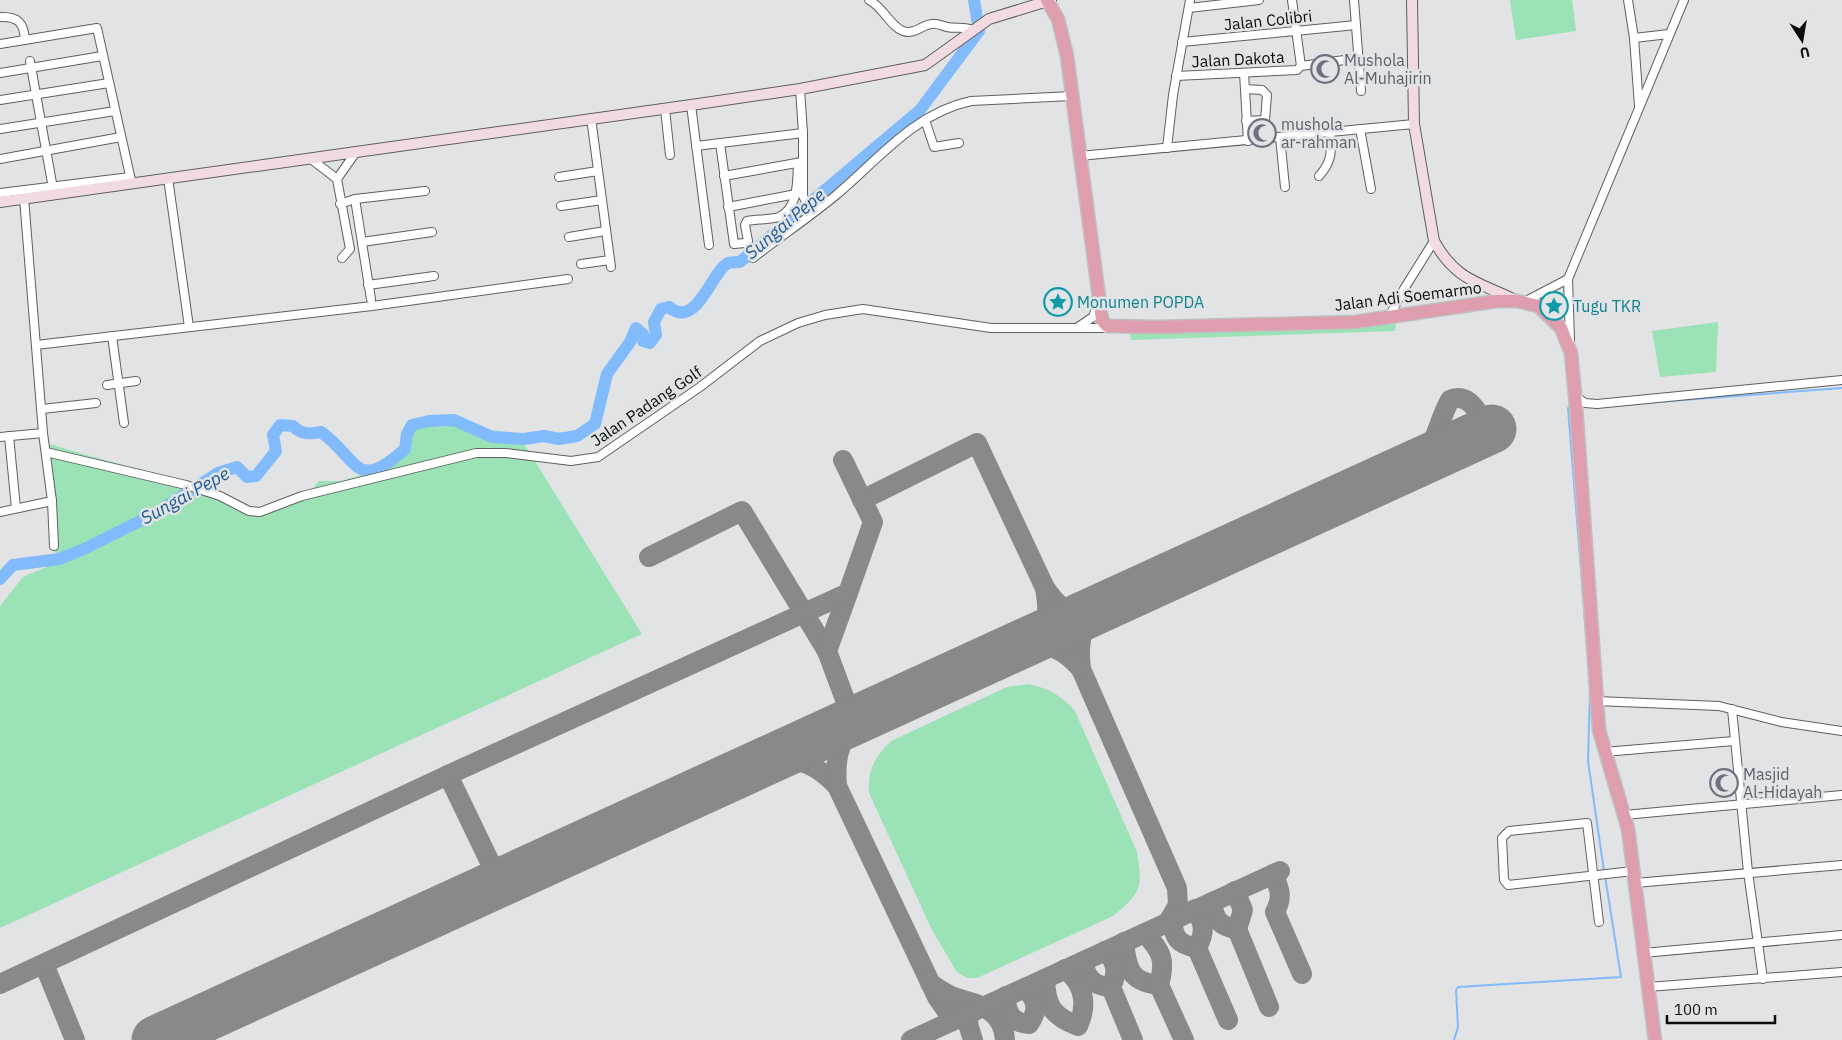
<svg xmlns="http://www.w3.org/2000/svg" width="1842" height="1040" font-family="'IBM Plex Sans',sans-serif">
<rect width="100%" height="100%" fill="#e2e3e5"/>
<g fill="#9be2b7">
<polygon points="1510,0 1572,0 1576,31 1516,40"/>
<polygon points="1718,322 1716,372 1660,377 1652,331"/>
<polygon points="1396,323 1395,331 1131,340 1130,331"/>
<path d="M 425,424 L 440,427 L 451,425 L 506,432 L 506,442 L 523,442 L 642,634 L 0,928 L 0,606 L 23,577 L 56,563 L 50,444 C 106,462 164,474 221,492 C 234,496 245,509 259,508 C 274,507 298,494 313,488 L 319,481 L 340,481 L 384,469 L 387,457 L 397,456 L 402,449 L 407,430 Z"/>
<path d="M 1029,684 C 1049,689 1061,695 1075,711 L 1137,852 C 1143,888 1141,893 1113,916 L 977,978 L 967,978 L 957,972 L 932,930 L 869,793 C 867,771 875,756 891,741 L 1007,687 Z"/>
</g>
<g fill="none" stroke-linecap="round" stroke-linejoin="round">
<g stroke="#81bbfc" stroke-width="2">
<polyline points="1643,403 1842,388"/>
<polyline points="1570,408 1568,408 1587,646"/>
<polyline points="1590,690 1588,761 1604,871"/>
<polyline points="1454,1040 1458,1027 1456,990 1458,987 1621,977 1605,876"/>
</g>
<path stroke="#81bbfc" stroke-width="12" d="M 0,579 L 13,565 L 59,559 L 84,549 L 154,514 L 218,473 L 237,467 L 247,477 L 256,476 L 276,451 L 273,435 L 280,425 L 293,426 C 302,435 309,434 321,432 C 359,459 355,494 405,449 L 407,434 L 412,425 L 429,421 L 454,420 L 492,437 L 524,439 L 544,436 L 559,439 L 577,436 L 595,424 L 607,374 L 630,342 L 636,328 L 643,334 L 643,341 L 650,343 L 656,335 L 654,322 L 661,309 L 669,307 C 697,330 711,272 728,263 C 731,262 737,262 740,262 L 920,110 L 979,31 L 974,0"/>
<g stroke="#88898a" stroke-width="20">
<path d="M 1418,463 C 1436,446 1438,421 1450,400 C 1481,384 1509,469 1433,456"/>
<path d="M 862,500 L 977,443 L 1045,588 C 1059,608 1068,616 1093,611"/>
<polyline points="649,557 742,511 827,651"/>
<polyline points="848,593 827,651 853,721"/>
<path d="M 1093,611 C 1081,631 1078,645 1081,669 L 1177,888 L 1178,905 L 1168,922"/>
<path d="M 1023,643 C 1049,643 1064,649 1081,669"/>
<path d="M 1023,643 C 1049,627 1050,617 1045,588"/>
<path d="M 768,760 C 800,758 815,763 837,786 L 937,997 L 946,1010 L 960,1017"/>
<polyline points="448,775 500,883"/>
<path d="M 837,786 C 834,752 841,735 868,714"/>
<path d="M 1273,874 C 1280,889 1283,897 1275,912 L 1302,974"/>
<path d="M 1212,902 C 1214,919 1220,927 1237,929 L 1243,910 L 1235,891"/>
<path d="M 1172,920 C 1174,939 1178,944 1197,948 C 1205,933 1205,924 1195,909"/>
<polyline points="1237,929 1269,1007"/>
<path d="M 1124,942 C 1127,969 1130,982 1159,985 C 1166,960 1162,952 1145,933"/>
<polyline points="1197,948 1228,1020"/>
<path d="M 1083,961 C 1086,978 1093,986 1111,987 C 1118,973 1117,961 1105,951"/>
<polyline points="44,964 75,1040"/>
<path d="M 1045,979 C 1046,1006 1052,1016 1078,1026 C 1088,1004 1084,984 1065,969"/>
<path d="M 930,983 C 939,989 947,995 957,998 C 982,1005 1003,1011 1005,1040"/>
<polyline points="0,984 448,775 848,593 873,522 843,460"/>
<polyline points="1159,985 1184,1040"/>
<polyline points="1111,987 1133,1040"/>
<path d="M 1006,996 C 1006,1013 1012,1023 1029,1024 C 1039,1010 1037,1000 1025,988"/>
<polyline points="969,1014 968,1024 973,1040"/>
<polyline points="911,1040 1280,871"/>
</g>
<polyline stroke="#88898a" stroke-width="49" points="156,1040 1492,429"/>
<defs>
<g id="minor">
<path d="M 869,0 C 883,7 891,27 903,31 C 915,35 921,25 932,24 C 937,23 942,26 947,27 C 957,29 964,26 973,30"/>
<polyline points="1292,0 1301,66"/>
<polyline points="1354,0 1361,91"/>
<polyline points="1628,0 1634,38 1669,34"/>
<polyline points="1189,8 1259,0"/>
<path d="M 0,17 C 18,16 24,23 25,40"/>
<polyline points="1634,38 1639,106"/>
<polyline points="1182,42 1356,25"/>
<polyline points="0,44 97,28 131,180"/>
<polyline points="30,61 54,194"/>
<polyline points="0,73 102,56"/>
<polyline points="1244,73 1248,141"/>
<polyline points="1176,76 1297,70 1301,66 1359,58"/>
<polyline points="800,89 803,133 803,196 812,213"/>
<polyline points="1245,89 1262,90 1267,95 1265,120 1246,121"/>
<polyline points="0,100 109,83"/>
<polyline points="691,105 709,245"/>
<polyline points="665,109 670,155"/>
<polyline points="591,118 611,267"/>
<polyline points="925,120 934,147 959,143"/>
<polyline points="0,129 115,111"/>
<polyline points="1360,129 1371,189"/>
<polyline points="1280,137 1285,187"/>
<path d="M 720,143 L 734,244 L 745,243 L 748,241 L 745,225 L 747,221 C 757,219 769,220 779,217 C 799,208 797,180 798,163"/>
<polyline points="696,146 803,133"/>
<polyline points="1167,148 1173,95 1190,0"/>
<polyline points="1080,156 1414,124"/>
<polyline points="0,159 121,137"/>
<polyline points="311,159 337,179 350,249 342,258"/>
<polyline points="724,176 802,162"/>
<path d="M 1319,176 C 1332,162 1332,151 1330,133"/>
<polyline points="559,177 598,171"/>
<polyline points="168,178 189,327"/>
<polyline points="337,179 356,152"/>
<polyline points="0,193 130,177"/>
<polyline points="24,198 43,433 52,501 54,546"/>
<polyline points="355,199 371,299"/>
<polyline points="340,204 355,199 425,191"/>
<polyline points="561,206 602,200"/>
<polyline points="728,207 796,194"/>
<polyline points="569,237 605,231"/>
<polyline points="362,242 432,232"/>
<path d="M 753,258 C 780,237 808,218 835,196 C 877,161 914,113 971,101 L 1072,96"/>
<polyline points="581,264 610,260"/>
<polyline points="368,285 434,276"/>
<polyline points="1524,302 1568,279"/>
<polyline points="1389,317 1404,289 1434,241"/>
<polyline points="1078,327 1093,317 1097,305"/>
<polyline points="112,336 124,423"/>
<polyline points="1570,340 1568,279 1684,0"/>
<polyline points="36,345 372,306 568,279"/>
<polyline points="107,385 136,381"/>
<polyline points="1575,396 1585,403 1597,404 1842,380"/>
<polyline points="42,409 96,403"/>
<polyline points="9,436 16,508"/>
<polyline points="0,437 43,433"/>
<polyline points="46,452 186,485 220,496 249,511 260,512 302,496 476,453 506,453 571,461 598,457 700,387 760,341 798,323 825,315 863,309 991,328 1110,328"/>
<polyline points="0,512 52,501"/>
<polyline points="1596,701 1719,706 1781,722 1842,731"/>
<polyline points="1732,709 1748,872 1763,979"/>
<polyline points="1604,752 1734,741"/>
<polyline points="1624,815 1842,795"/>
<polyline points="1635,883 1842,865"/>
<polyline points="1599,922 1587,823 1509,831 1502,838 1504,880 1508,885 1633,871"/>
<polyline points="1643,953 1842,935"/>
<polyline points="1648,987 1842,972"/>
</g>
<g id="secondary">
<path d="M 1412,0 L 1414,124 L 1434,241 C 1456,281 1479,282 1515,300"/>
<polyline points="0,202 691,105 800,89 925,65 989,19 1051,0"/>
</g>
<polyline id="trunk" points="1047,0 1058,19 1067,56 1102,320 1107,326 1159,327 1355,322 1497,301 1517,301 1538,306 1561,328 1571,353 1576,406 1599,730 1628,829 1655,1040"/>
</defs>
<use href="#minor" stroke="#5e5f60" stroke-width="10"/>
<use href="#secondary" stroke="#5e5f60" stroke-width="12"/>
<use href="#trunk" stroke="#c0c0c0" stroke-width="15"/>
<use href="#minor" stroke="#fff" stroke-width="8"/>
<use href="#secondary" stroke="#f2dbe0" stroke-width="10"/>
<use href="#trunk" stroke="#de9eae" stroke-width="12"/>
</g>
<defs>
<symbol id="mosque-ring" viewBox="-11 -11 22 22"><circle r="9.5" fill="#e2e3e5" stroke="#6b7280" stroke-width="1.5"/><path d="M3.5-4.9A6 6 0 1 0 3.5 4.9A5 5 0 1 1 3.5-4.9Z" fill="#6b7280"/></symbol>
<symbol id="sight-ring" viewBox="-11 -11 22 22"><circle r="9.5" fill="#e2e3e5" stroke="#0f9aa8" stroke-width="1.5"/><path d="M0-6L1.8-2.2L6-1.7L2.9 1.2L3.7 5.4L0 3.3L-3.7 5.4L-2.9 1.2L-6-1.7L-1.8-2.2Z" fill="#0f9aa8"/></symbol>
</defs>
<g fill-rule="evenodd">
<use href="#mosque-ring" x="1309" y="53" width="32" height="32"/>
<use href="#mosque-ring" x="1246" y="117" width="32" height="32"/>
<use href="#sight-ring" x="1042" y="286" width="32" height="32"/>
<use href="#sight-ring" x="1538" y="290" width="32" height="32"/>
<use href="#mosque-ring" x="1708" y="767" width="32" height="32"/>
</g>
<g text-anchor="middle" stroke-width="5" stroke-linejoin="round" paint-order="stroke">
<g font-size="16" fill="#0b0c0c" stroke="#e2e3e5">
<text transform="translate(1268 20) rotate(-6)" y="6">Jalan Colibri</text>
<text transform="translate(1238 59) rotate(-3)" y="6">Jalan Dakota</text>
<text transform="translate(1408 296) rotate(-7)" y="6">Jalan Adi Soemarmo</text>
<text transform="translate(646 406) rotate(-34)" y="6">Jalan Padang Golf</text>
</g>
<g font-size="16" fill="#5b616d" stroke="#e2e3e5" text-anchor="start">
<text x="1344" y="66">Mushola<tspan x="1344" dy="18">Al-Muhajirin</tspan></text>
<text x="1281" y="130">mushola<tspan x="1281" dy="18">ar-rahman</tspan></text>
<text x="1743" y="780">Masjid<tspan x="1743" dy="18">Al-Hidayah</tspan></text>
</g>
<g font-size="16" fill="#0d838f" stroke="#e2e3e5" text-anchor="start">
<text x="1077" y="308">Monumen POPDA</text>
<text x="1573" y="312">Tugu TKR</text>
</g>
<g font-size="18" font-style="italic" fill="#205994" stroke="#e2e3e5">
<text transform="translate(785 224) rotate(-40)" y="6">Sungai Pepe</text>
<text transform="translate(185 496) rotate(-29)" y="6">Sungai Pepe</text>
</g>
</g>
<g transform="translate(1802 40) rotate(168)" stroke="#e2e3e5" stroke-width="4" paint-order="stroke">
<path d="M0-4L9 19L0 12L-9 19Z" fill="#0b0c0c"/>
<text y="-8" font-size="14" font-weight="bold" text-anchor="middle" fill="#0b0c0c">U</text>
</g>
<path d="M1667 1015v8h108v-8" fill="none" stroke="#0b0c0c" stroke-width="2.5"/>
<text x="1674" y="1015" font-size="15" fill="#0b0c0c" stroke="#e2e3e5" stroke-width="4" paint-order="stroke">100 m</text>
</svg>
